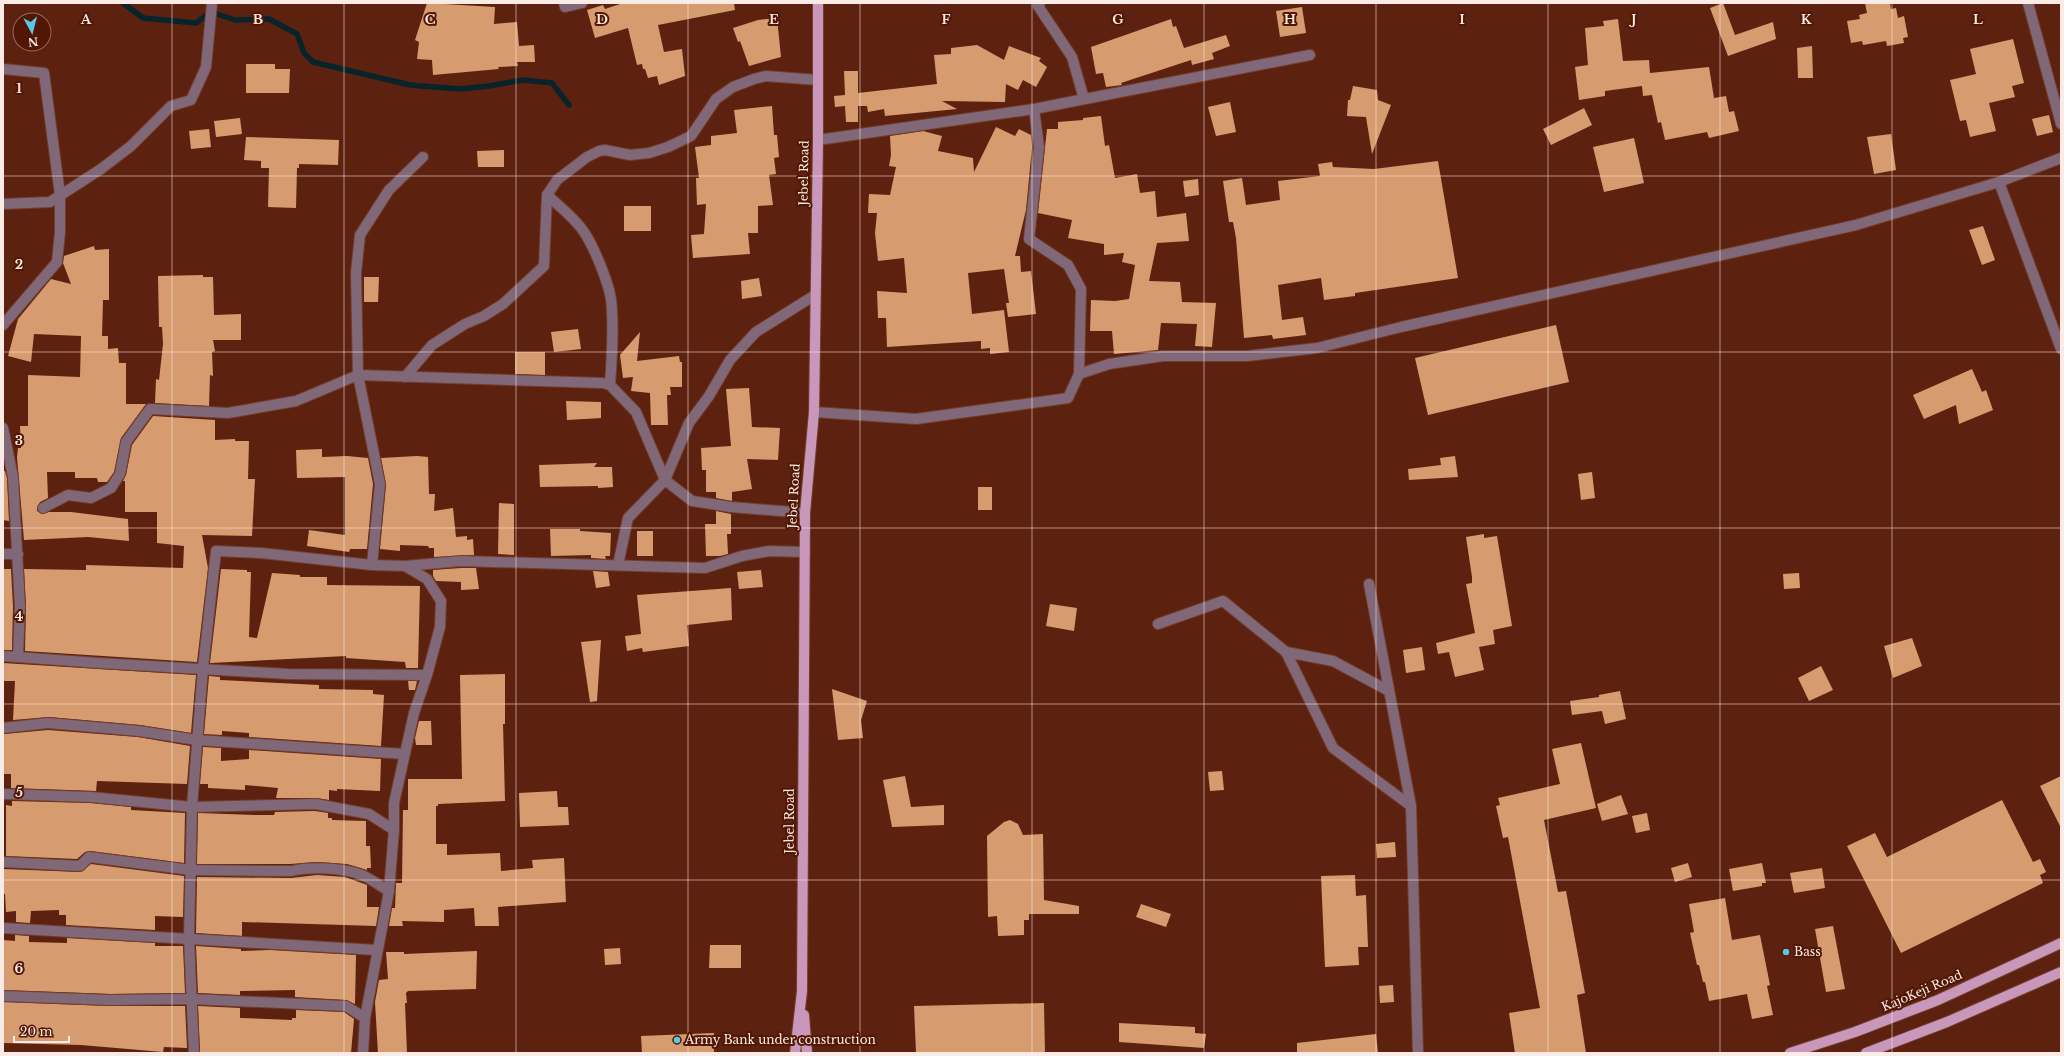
<svg xmlns="http://www.w3.org/2000/svg" width="2064" height="1056" font-family="'Libre Baskerville',serif">
<rect width="100%" height="100%" fill="#5d220f"/>
<g fill="none" stroke-linecap="round" stroke-linejoin="round">
<polyline stroke="#08232a" stroke-width="5.5" points="123,3 143,18 196,23 211,12 235,20 269,19 297,34 304,53 313,62 410,85 460,89 489,86 523,80 552,83 569,105"/>
</g>
<g fill="#d69c70">
<polygon points="427,3 495,7 494,24 517,22 519,46 534,45 535,62 517,62 518,66 498,67 499,69 433,75 432,60 417,59 419,42 415,40"/>
<polygon points="623,3 734,3 735,10 658,25 664,52 682,49 685,76 659,85 657,76 648,78 645,69 643,69 642,64 637,65 628,28 595,38 587,10 603,5 605,9"/>
<polygon points="1723,3 1735,35 1773,22 1776,39 1728,56 1710,8"/>
<polygon points="1865,3 1890,3 1891,9 1896,8 1898,18 1904,16 1908,37 1903,38 1904,43 1887,46 1886,41 1863,45 1862,41 1851,43 1847,21 1860,19 1859,15 1867,13"/>
<polygon points="1302,7 1306,33 1280,37 1276,11"/>
<polygon points="777,18 781,57 749,66 740,41 738,42 733,28 758,20"/>
<polygon points="1171,19 1173,27 1176,26 1184,48 1226,35 1230,46 1212,53 1214,59 1192,65 1191,60 1121,83 1122,85 1106,87 1103,73 1096,74 1091,47"/>
<polygon points="1618,19 1623,61 1649,60 1650,73 1709,67 1714,98 1726,96 1729,112 1734,111 1739,131 1709,138 1707,132 1665,140 1661,122 1658,123 1652,95 1643,96 1642,86 1605,91 1605,96 1579,100 1575,67 1588,65 1585,28 1604,26 1603,21"/>
<polygon points="2013,39 2024,83 2012,86 2015,97 1989,103 1996,131 1970,137 1966,120 1960,121 1950,80 1976,74 1970,49"/>
<polygon points="977,45 1004,60 1009,46 1041,58 1039,61 1047,67 1036,87 1023,80 1018,90 1006,84 1005,102 942,101 957,109 885,116 884,109 868,112 867,106 858,106 858,122 846,122 845,106 835,107 834,96 845,95 844,71 858,71 858,93 937,84 934,55 951,54 951,48"/>
<polygon points="1812,46 1813,78 1798,78 1797,48"/>
<polygon points="246,64 275,64 275,69 290,69 289,93 246,93"/>
<polygon points="1353,86 1377,90 1378,100 1391,105 1372,154 1366,117 1347,116 1348,100 1350,100"/>
<polygon points="1230,102 1236,132 1216,136 1208,107"/>
<polygon points="772,106 774,135 777,135 779,157 774,158 776,174 769,175 773,205 758,206 758,233 748,233 750,254 693,258 691,235 704,234 706,204 697,205 696,178 699,178 695,147 711,145 711,136 737,133 734,110"/>
<polygon points="1584,108 1592,125 1551,145 1543,129"/>
<polygon points="2049,115 2053,132 2037,136 2032,119"/>
<polygon points="1101,116 1105,146 1109,145 1115,178 1137,174 1140,193 1155,191 1157,217 1186,213 1189,241 1157,243 1149,281 1180,282 1182,302 1216,303 1212,347 1195,346 1197,324 1161,323 1158,350 1114,354 1112,331 1090,331 1091,300 1115,301 1129,299 1135,265 1122,262 1124,253 1104,255 1104,244 1068,238 1072,220 1038,213 1047,129 1058,129 1058,122 1083,120 1083,118"/>
<polygon points="240,118 242,134 216,137 214,121"/>
<polygon points="996,127 1015,136 1019,129 1031,135 1032,147 1026,210 1015,256 1020,256 1021,272 1031,271 1036,314 1008,317 1006,303 1009,303 1004,269 968,273 972,314 1004,310 1009,352 990,354 990,348 981,349 981,341 887,347 886,318 878,318 877,291 907,293 904,258 878,261 875,233 877,213 868,213 869,194 890,195 896,167 889,166 891,155 890,136 923,131 942,136 938,151 973,158 974,172"/>
<polygon points="209,129 211,147 191,149 189,131"/>
<polygon points="1891,134 1896,170 1874,174 1867,137"/>
<polygon points="246,137 339,140 338,165 299,164 299,168 297,168 296,208 268,207 269,168 261,168 261,161 244,160"/>
<polygon points="1634,138 1644,183 1604,192 1593,147"/>
<polygon points="504,150 504,167 478,167 477,151"/>
<polygon points="1438,161 1458,278 1355,293 1355,296 1324,300 1321,278 1278,285 1282,320 1303,317 1306,335 1273,339 1272,335 1244,338 1236,238 1233,222 1229,222 1223,181 1242,178 1246,205 1280,200 1278,181 1320,176 1318,164 1332,162 1333,167 1374,169"/>
<polygon points="1198,179 1199,195 1185,197 1183,181"/>
<rect x="624" y="206" width="27" height="25"/>
<polygon points="1983,226 1995,260 1982,265 1969,230"/>
<polygon points="94,246 95,250 109,249 109,300 103,300 102,336 108,336 108,349 118,348 119,363 126,363 126,404 146,404 121,438 114,472 107,482 98,482 97,478 75,478 75,472 47,472 48,498 40,502 37,508 37,511 42,514 49,512 71,512 128,519 129,541 88,537 24,540 17,457 18,448 21,448 20,426 28,426 28,375 80,377 81,336 34,334 31,362 8,356 18,319 51,279 71,284 63,263 64,256"/>
<polygon points="203,275 203,277 213,277 214,315 241,314 241,340 213,340 215,351 212,352 213,376 210,375 209,406 155,403 156,379 159,380 163,344 162,327 159,327 158,276"/>
<polygon points="364,277 379,277 378,302 364,302"/>
<polygon points="759,278 762,296 742,299 741,281"/>
<polygon points="1556,325 1569,382 1428,415 1415,358"/>
<polygon points="578,329 581,349 554,352 551,332"/>
<polygon points="640,332 637,361 679,356 680,362 682,362 682,387 670,387 671,395 667,395 668,425 651,425 650,393 631,391 633,377 623,378 620,355"/>
<polygon points="515,352 545,352 545,375 515,374"/>
<polygon points="1972,369 1982,392 1986,390 1993,410 1959,424 1956,405 1924,419 1913,395"/>
<polygon points="749,388 752,427 780,428 778,460 747,459 752,489 732,492 732,501 716,498 716,492 706,492 706,470 702,470 701,448 731,446 726,389"/>
<polygon points="566,401 601,402 601,418 567,420"/>
<polygon points="153,416 215,420 215,440 235,439 235,441 249,441 248,479 255,479 252,536 202,535 208,568 197,662 25,651 26,607 24,569 86,570 86,565 183,568 184,546 157,543 157,512 125,512 125,481 123,481 126,475 132,445"/>
<polygon points="322,449 322,457 347,456 368,458 373,484 367,549 350,549 349,552 307,546 309,530 345,535 345,477 297,478 296,450"/>
<polygon points="417,456 428,457 429,494 435,494 434,511 453,508 456,537 467,536 467,540 473,539 474,555 434,557 434,548 429,548 428,546 400,545 400,551 380,549 386,485 381,458"/>
<polygon points="1455,456 1458,477 1409,480 1408,469 1441,465 1440,458"/>
<polygon points="597,463 594,467 612,467 613,487 598,488 598,486 540,487 539,465"/>
<polygon points="3,471 5,471 7,478 9,521 3,520"/>
<polygon points="1592,472 1595,498 1581,500 1578,474"/>
<rect x="978" y="487" width="14" height="23"/>
<polygon points="499,503 514,504 514,555 498,554"/>
<polygon points="716,511 731,514 731,534 727,534 728,554 720,556 706,556 705,524 716,524"/>
<polygon points="550,529 580,529 580,531 611,533 610,556 605,556 606,559 591,558 591,555 551,556"/>
<rect x="637" y="531" width="16" height="25"/>
<polygon points="1484,534 1484,538 1497,536 1512,626 1493,630 1495,644 1479,647 1484,670 1455,677 1449,652 1438,654 1436,643 1475,633 1466,584 1472,583 1472,577 1466,537"/>
<polygon points="461,568 476,568 479,589 461,590 461,582 436,581 433,576 433,570"/>
<polygon points="3,569 11,569 13,607 12,650 3,650"/>
<polygon points="221,569 247,570 247,572 251,572 249,637 257,638 272,573 300,575 300,577 327,577 327,585 420,586 418,668 406,668 405,662 346,658 346,656 210,663"/>
<polygon points="761,570 763,587 739,589 737,572"/>
<polygon points="593,571 608,572 610,586 596,588"/>
<polygon points="1799,573 1800,588 1784,589 1783,574"/>
<polygon points="731,588 732,620 687,625 689,646 643,652 642,648 627,651 625,636 641,634 637,595"/>
<polygon points="1050,604 1077,608 1074,631 1046,626"/>
<polygon points="1912,638 1922,666 1893,678 1884,646"/>
<polygon points="601,640 597,701 590,702 581,642"/>
<polygon points="1422,647 1425,670 1406,673 1403,650"/>
<polygon points="3,663 196,675 191,733 140,725 49,717 13,720 15,681 3,681"/>
<polygon points="1821,666 1833,690 1809,701 1798,678"/>
<polygon points="505,674 505,724 503,724 505,801 438,804 438,806 436,806 436,844 447,844 447,855 500,853 501,871 533,868 532,860 564,858 566,902 498,907 499,926 475,926 474,908 444,910 444,922 402,921 403,926 389,926 392,908 395,908 396,883 402,883 403,810 408,810 408,779 462,779 460,675"/>
<polygon points="209,676 220,677 220,680 319,685 319,689 373,690 373,694 384,695 381,746 249,737 249,733 222,731 222,735 204,734"/>
<polygon points="408,681 417,681 415,690 409,690"/>
<polygon points="832,689 867,701 861,720 863,738 838,740"/>
<polygon points="1620,691 1626,719 1605,724 1602,711 1572,715 1570,701 1599,697 1599,695"/>
<polygon points="419,721 431,721 432,745 416,745 415,738"/>
<polygon points="48,730 138,737 190,746 187,784 97,781 96,791 11,788 11,774 4,774 4,734"/>
<polygon points="1581,743 1596,808 1544,820 1558,892 1566,891 1585,993 1577,995 1586,1053 1515,1053 1509,1013 1540,1008 1508,837 1503,838 1496,806 1500,805 1498,798 1560,784 1552,749"/>
<polygon points="203,747 221,748 221,761 249,759 249,750 381,759 380,791 337,789 337,791 329,790 329,800 316,798 276,798 278,788 245,785 245,790 208,788 208,784 200,784"/>
<polygon points="1222,771 1224,790 1210,791 1208,772"/>
<polygon points="905,776 911,807 944,805 944,825 892,827 883,780"/>
<polygon points="2061,776 2061,828 2040,786"/>
<polygon points="557,791 558,807 568,807 569,825 520,827 519,793"/>
<polygon points="1621,795 1628,814 1602,821 1597,804"/>
<polygon points="2002,800 2033,862 2040,859 2046,872 2040,875 2043,883 1901,953 1847,846 1875,833 1887,857"/>
<polygon points="12,801 91,803 131,807 131,810 185,813 184,863 90,851 85,852 77,859 6,856 6,805 12,806"/>
<polygon points="315,811 328,813 328,818 332,818 332,820 366,821 366,846 370,846 371,868 367,868 367,870 347,864 317,862 290,864 197,864 198,813 255,815 274,815 275,812"/>
<polygon points="1647,813 1650,830 1636,833 1632,816"/>
<polygon points="1010,820 1018,824 1023,835 1043,834 1044,900 1079,906 1079,914 1029,914 1029,920 1024,920 1024,935 998,936 997,916 988,917 987,836 1004,822"/>
<polygon points="1395,842 1396,857 1377,858 1376,844"/>
<polygon points="1688,863 1692,877 1675,882 1671,868"/>
<polygon points="1762,863 1766,883 1762,883 1762,886 1733,891 1729,869"/>
<polygon points="91,864 184,876 183,917 155,916 155,930 66,925 66,915 59,915 59,910 31,911 30,923 16,922 16,911 6,912 5,894 3,894 3,869 80,872"/>
<polygon points="1822,868 1825,888 1794,893 1790,873"/>
<polygon points="317,875 345,877 367,885 367,907 379,907 376,926 242,922 242,936 196,933 197,877 291,878"/>
<polygon points="1355,875 1356,896 1366,895 1368,947 1358,947 1359,965 1325,967 1321,876"/>
<polygon points="1725,898 1732,940 1760,935 1770,985 1767,986 1773,1015 1752,1019 1747,994 1709,1001 1705,982 1703,982 1699,965 1697,965 1690,933 1694,932 1689,904"/>
<polygon points="1141,904 1171,914 1166,927 1136,917"/>
<polygon points="1833,926 1845,989 1826,992 1815,929"/>
<polygon points="15,935 29,936 29,942 67,943 67,938 155,943 155,946 183,946 185,993 110,994 3,990 3,940 15,941"/>
<polygon points="710,945 741,945 741,968 709,968"/>
<polygon points="196,946 241,949 241,951 270,950 356,955 355,1004 346,1000 295,997 295,990 240,991 240,995 198,993"/>
<polygon points="620,948 621,964 605,965 604,949"/>
<polygon points="477,951 476,989 408,991 406,993 407,1003 405,1003 407,1053 378,1053 375,1002 379,980 388,979 386,952 404,952 404,954"/>
<polygon points="1393,985 1394,1002 1380,1003 1379,986"/>
<polygon points="3,1002 110,1006 185,1006 187,1048 164,1047 163,1052 81,1045 3,1043"/>
<polygon points="1044,1003 1045,1053 916,1053 914,1006"/>
<polygon points="198,1006 240,1008 240,1018 292,1020 292,1018 296,1018 296,1010 344,1012 354,1019 351,1053 200,1053"/>
<polygon points="1119,1023 1195,1027 1195,1033 1206,1034 1204,1048 1119,1042"/>
<polygon points="714,1033 714,1053 642,1053 641,1036"/>
<polygon points="1376,1034 1378,1053 1297,1053 1297,1043"/>
</g>
<g fill="none" stroke-linecap="round" stroke-linejoin="round">
<defs>
<g id="minor">
<polyline points="564,3 565,7 582,3"/>
<polyline points="1040,3 1038,6 1072,57 1084,99"/>
<polyline points="2028,3 2061,124"/>
<polyline points="3,69 44,73 60,195 60,232 57,262 3,325"/>
<polyline points="1034,109 1039,147 1029,239 1068,265 1081,289 1079,374"/>
<polyline points="818,140 1034,109 1310,55"/>
<polyline points="1999,182 2061,349"/>
<path d="M 547,195 C 559,206 575,218 584,232 C 594,247 608,281 611,299 C 614,327 612,357 610,385"/>
<polyline points="3,204 50,202 101,169 131,146 171,106 191,100 206,67 212,3"/>
<polyline points="405,377 432,345 465,324 484,316 503,304 544,266 547,195 557,180 587,157 599,151 605,150 630,155 649,153 668,147 691,136 716,99 733,87 754,79 766,76 818,80"/>
<polyline points="814,412 916,419 1068,398 1079,374 1109,364 1163,356 1247,356 1317,348 1401,327 1856,225 1999,182 2061,158"/>
<polyline points="3,428 13,477 20,607 18,657"/>
<polyline points="43,508 68,495 91,498 111,488 120,474 126,442 150,409 228,413 296,401 358,375 602,383 610,385 636,412 665,480 692,501 731,507 805,513"/>
<polyline points="3,554 18,554"/>
<polyline points="372,565 380,484 358,375 356,273 360,235 389,190 423,157"/>
<polyline points="618,565 628,518 665,480 689,423 709,396 730,360 756,332 815,295"/>
<polyline points="405,566 461,561 705,568 742,556 769,551 805,552"/>
<polyline points="1369,584 1411,806 1418,1053"/>
<polyline points="1158,624 1223,601 1286,652 1333,748 1411,806"/>
<polyline points="1286,652 1333,661 1389,691"/>
<polyline points="3,656 99,663 288,674 427,675"/>
<polyline points="3,728 48,723 139,731 197,740 404,754"/>
<polyline points="3,794 91,797 192,807 316,804 369,814 394,830"/>
<path d="M 3,862 L 80,866 L 89,857 L 191,870 L 291,871 C 310,866 344,868 362,875 C 371,879 380,886 389,891"/>
<polyline points="3,928 377,950"/>
<polyline points="3,996 110,1000 191,999 346,1006 365,1018"/>
<polyline points="194,1053 189,938 192,807 203,668 216,551 261,553 372,565 405,566 427,579 441,601 440,627 427,675 414,713 394,803 394,830 389,891 365,1018 363,1053"/>
</g>
<g id="major">
<polyline points="804,1015 807,1053"/>
<polyline points="795,1053 802,991 805,513 814,412 818,140 818,3"/>
<polyline points="1790,1053 1855,1032 1938,1000 2061,943"/>
<polyline points="1866,1053 1947,1022 2061,972"/>
</g>
</defs>
<use href="#minor" stroke="#733e2d" stroke-width="12"/>
<use href="#major" stroke="#733e2d" stroke-width="12"/>
<use href="#minor" stroke="#816879" stroke-width="10"/>
<use href="#major" stroke="#c997b9" stroke-width="10"/>
</g>
<path fill="none" stroke="#fbebe6" stroke-width="1" stroke-opacity="0.55" d="M 172,3 L 172,1053M 344,3 L 344,1053M 516,3 L 516,1053M 688,3 L 688,1053M 860,3 L 860,1053M 1032,3 L 1032,1053M 1204,3 L 1204,1053M 1376,3 L 1376,1053M 1548,3 L 1548,1053M 1720,3 L 1720,1053M 1892,3 L 1892,1053M 3,176 L 2061,176M 3,352 L 2061,352M 3,528 L 2061,528M 3,704 L 2061,704M 3,880 L 2061,880"/>
<g fill="#5ac8e5" stroke="#511703" stroke-width="1.5">
<circle cx="1786" cy="952" r="4"/>
<circle cx="677" cy="1040" r="4"/>
</g>
<g text-anchor="middle" stroke-width="4" stroke-linejoin="round" paint-order="stroke">
<g font-size="12" fill="#fbebe6" stroke="#511703">
<text transform="translate(804 173) rotate(-89)" y="4">Jebel Road</text>
<text transform="translate(794 496) rotate(-87)" y="4">Jebel Road</text>
<text transform="translate(790 821) rotate(-90)" y="4">Jebel Road</text>
<text transform="translate(1922 991) rotate(-23)" y="4">KajoKeji Road</text>
</g>
<g font-size="12" fill="#fbebe6" stroke="#511703" text-anchor="start">
<text x="1794" y="956">Bass</text>
<text x="685" y="1044">Army Bank under construction</text>
</g>
</g>
<g font-size="13" text-anchor="middle" font-weight="bold" fill="#fbebe6" stroke="#511703" stroke-width="4" stroke-linejoin="round" paint-order="stroke">
<text x="86" y="24">A</text>
<text x="258" y="24">B</text>
<text x="430" y="24">C</text>
<text x="602" y="24">D</text>
<text x="774" y="24">E</text>
<text x="946" y="24">F</text>
<text x="1118" y="24">G</text>
<text x="1290" y="24">H</text>
<text x="1462" y="24">I</text>
<text x="1634" y="24">J</text>
<text x="1806" y="24">K</text>
<text x="1978" y="24">L</text>
<text x="19" y="93">1</text>
<text x="19" y="269">2</text>
<text x="19" y="445">3</text>
<text x="19" y="621">4</text>
<text x="19" y="797">5</text>
<text x="19" y="973">6</text>
</g>
<rect width="2064" height="1056" fill="none" stroke="#fbebe6" stroke-width="8"/>
<g transform="translate(32 32) rotate(173)"><circle r="19" fill="#511703" stroke="#956c5e"/>
<path d="M0-3L7 15L0 10L-7 15Z" fill="#5ac8e5"/>
<text y="-6" font-size="11" font-weight="bold" text-anchor="middle" fill="#fbebe6">N</text>
</g>
<path d="M14 1036v6h55v-6" fill="none" stroke="#fbebe6" stroke-width="2"/>
<text x="20" y="1036" font-size="12" fill="#fbebe6" stroke="#511703" stroke-width="3" paint-order="stroke">20 m</text>
</svg>
